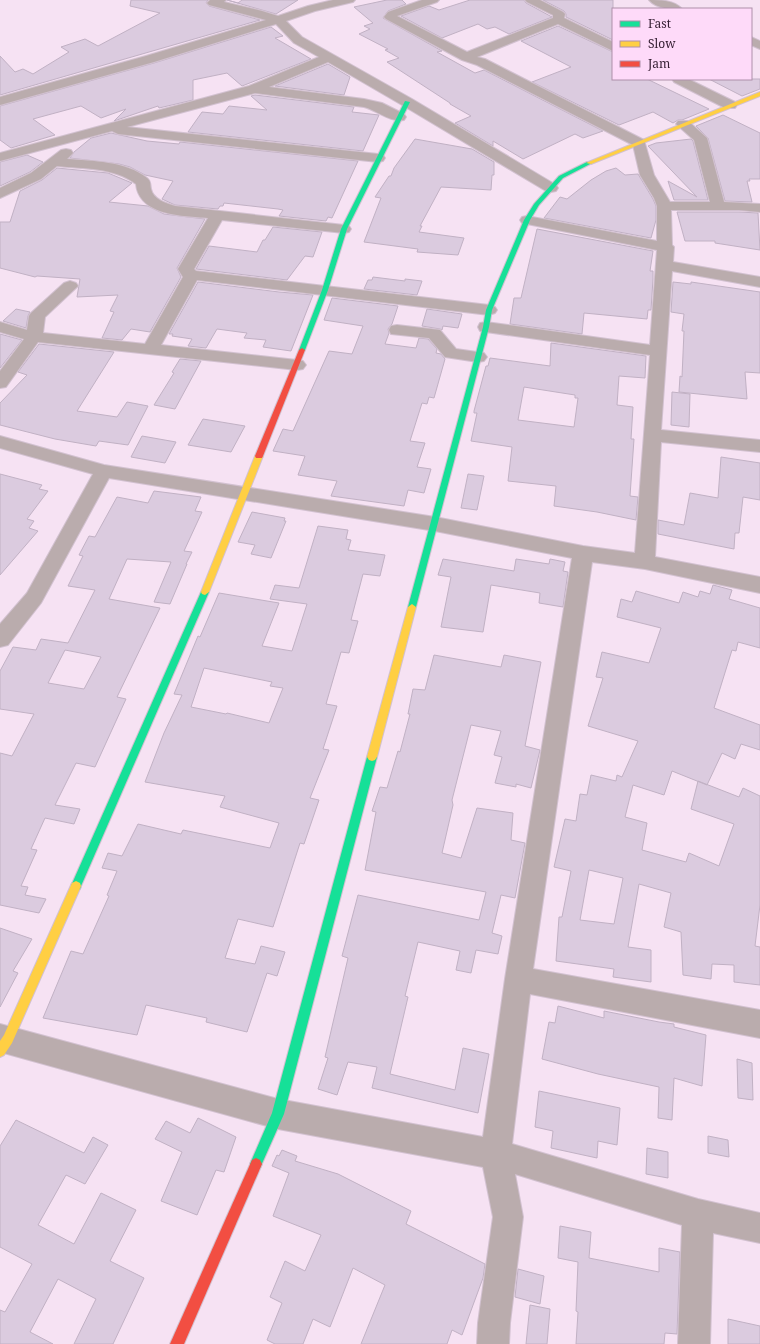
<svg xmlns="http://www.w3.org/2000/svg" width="760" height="1344" font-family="'Noto Serif',serif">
<rect width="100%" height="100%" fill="#f6e2f3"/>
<g fill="#dbcbdf" stroke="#c1b1c4" fill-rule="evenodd">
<polygon points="131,0 208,0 206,3 209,6 260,20 0,95 0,56 15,72 23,69 33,74 69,52 61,47 85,39 98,46 160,13 130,6"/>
<polygon points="227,0 238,3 242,0 298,0 276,14"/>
<polygon points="387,0 402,0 406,4 388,11 383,18 442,51 437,52 475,73 484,70 603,131 583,138 575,134 523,159 493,141 493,146 455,123 471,116 450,104 450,103 387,62 399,58 385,50 388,49 359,34 370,29 364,26 373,23 354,7"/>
<polygon points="470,0 524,0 526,3 552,17 509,34 495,27 487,29 478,24 442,38 401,16 429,6 439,10"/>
<polygon points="543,0 613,0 613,40 566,17 566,14 564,11"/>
<polygon points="558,26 613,52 613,79 647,79 709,109 682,120 678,120 673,123 653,112 619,125 532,82 571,67 521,41"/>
<polygon points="271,27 283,36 275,38 311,59 242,86 227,73 193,80 193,100 159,108 158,106 114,121 126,109 101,118 81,106 33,119 55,135 11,148 0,140 0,106 154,63"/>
<polygon points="328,64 350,77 344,95 275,86"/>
<polygon points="709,79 760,79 760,89 742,96"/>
<polygon points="255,95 354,107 352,112 379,115 363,151 188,132 202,112 223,114 229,106 267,110 251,96"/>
<polygon points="723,115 760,133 760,179 749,179 750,181 747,181 752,202 725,201 708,138 696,126"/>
<polygon points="111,133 147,141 179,144 180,142 358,161 332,218 328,217 326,221 279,216 283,210 278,209 224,203 223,206 220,206 218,209 175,205 162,199 173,181 145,175 130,167 119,164 70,158 74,152 91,138"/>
<polygon points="415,139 472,149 494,162 494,175 492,175 491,190 441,187 420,226 422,226 419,232 464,238 458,255 417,252 418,249 364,242 381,198 375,197 389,176 391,176 394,168"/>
<polygon points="691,139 693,141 708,200 674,200 668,181 697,197 648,146 656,143"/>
<polygon points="27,155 43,162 30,172 0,186 0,162"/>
<polygon points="57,168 108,173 132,183 109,202 148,206 164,214 205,219 177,268 181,277 150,332 131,329 122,340 102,338 114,312 110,311 118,295 77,297 80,279 37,276 35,277 0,268 0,222 10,222 20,191 42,180"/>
<polygon points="616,168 625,175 638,174 653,199 656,206 656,220 651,238 544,218 560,197 567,199 591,180 606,171"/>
<polygon points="677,212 739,212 758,213 760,250 715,243 715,241 685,241"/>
<polygon points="273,227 322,232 313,257 305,256 287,280 196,269 209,246 257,252 263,240 265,240"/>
<polygon points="537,229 653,251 650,271 653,271 653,279 651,310 648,310 647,319 584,313 582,334 510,324 514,298 521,298"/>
<polygon points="373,277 405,281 405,279 422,281 417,295 364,289 368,280 372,280"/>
<polygon points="198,282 279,292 313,295 291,351 263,347 266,340 244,338 247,333 217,329 206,348 188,346 192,339 172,336 173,334 169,334"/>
<polygon points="673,282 691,284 691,282 760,292 760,373 745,372 747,399 679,392 680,376 682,377 684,331 682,331 684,314 671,312"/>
<polygon points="332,298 398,306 392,324 388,329 389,333 385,344 416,348 419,338 428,339 437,349 436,353 441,354 445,359 434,398 429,397 427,404 422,403 410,441 425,443 417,467 431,469 424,493 408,490 404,506 331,496 337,481 298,475 305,456 273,451 283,429 293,431 329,351 352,354 363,326 324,320"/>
<polygon points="16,309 30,312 28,316 26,328 3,321"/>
<polygon points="427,309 462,314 458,328 443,326 442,330 440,329 422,326"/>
<polygon points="0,334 22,340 0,368"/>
<path d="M 551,343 L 646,356 L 645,378 L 619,376 L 617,405 L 633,407 L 631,439 L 634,439 L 630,496 L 638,497 L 636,520 L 597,512 L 554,506 L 556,486 L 508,481 L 512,447 L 471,441 L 477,413 L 474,413 L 474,411 L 486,366 L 488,366 L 490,358 L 550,366 ZM 524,387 L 575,395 L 575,398 L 578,398 L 574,427 L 518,420 Z"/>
<polygon points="39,344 114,352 77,411 117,417 127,402 148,406 128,445 99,441 96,446 55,439 0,425 0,403 27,375 18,372"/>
<polygon points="180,359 201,361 175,409 154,405 174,373 172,372"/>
<polygon points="672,392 690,394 689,427 671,425"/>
<polygon points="203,419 245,426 231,452 188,445"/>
<polygon points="142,436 176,442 165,463 131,457"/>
<polygon points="721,457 760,463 760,500 743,497 739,533 735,533 734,549 658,534 658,520 684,525 690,493 718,498"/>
<polygon points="0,474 42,485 39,489 48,491 27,519 34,521 29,528 38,531 0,575"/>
<polygon points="468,474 484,476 477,510 461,508"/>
<path d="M 154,491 L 201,497 L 195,511 L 202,512 L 184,551 L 192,552 L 186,564 L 187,564 L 170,604 L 154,602 L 171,562 L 127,559 L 109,599 L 160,608 L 117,697 L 126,699 L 95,767 L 76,763 L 55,805 L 80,809 L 74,824 L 45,818 L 31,849 L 37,850 L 21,886 L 28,887 L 25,895 L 46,899 L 39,913 L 0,905 L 0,753 L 12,756 L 34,714 L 0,709 L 0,671 L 13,647 L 36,650 L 41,639 L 68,643 L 95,590 L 68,586 L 83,556 L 79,555 L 89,536 L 95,537 L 117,497 L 148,503 ZM 65,650 L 101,657 L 84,689 L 48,683 Z"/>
<polygon points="252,512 285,518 284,521 286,521 271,558 251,554 255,545 238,542"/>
<path d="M 318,526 L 348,530 L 346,539 L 351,540 L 348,550 L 385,555 L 380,576 L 363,574 L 351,620 L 358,621 L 349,653 L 341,652 L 326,704 L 337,706 L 323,749 L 329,750 L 310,798 L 319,800 L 304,844 L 300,843 L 273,927 L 238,919 L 225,958 L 255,964 L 261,946 L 285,952 L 277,976 L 267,973 L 247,1032 L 206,1022 L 207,1018 L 146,1005 L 137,1035 L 43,1018 L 71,951 L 83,954 L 109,896 L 107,895 L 117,871 L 102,868 L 108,853 L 122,856 L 138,824 L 181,834 L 183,830 L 270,848 L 279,823 L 220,807 L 225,796 L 145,782 L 164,733 L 182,695 L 174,694 L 198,636 L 200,637 L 219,593 L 279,603 L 262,646 L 292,651 L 307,604 L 270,599 L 275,585 L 299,588 ZM 204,668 L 272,682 L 270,686 L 283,688 L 269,723 L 227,713 L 226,714 L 191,707 Z"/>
<polygon points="443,559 514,571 516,559 549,564 550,559 565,562 563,571 568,572 563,607 539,603 540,593 491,585 483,632 441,627 451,577 438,575"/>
<path d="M 713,585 L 732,590 L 729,599 L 760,608 L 760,648 L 738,642 L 736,651 L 732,650 L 714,708 L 760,725 L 760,750 L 741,744 L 735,759 L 722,753 L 707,785 L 672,771 L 664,795 L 633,785 L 625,817 L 647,823 L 642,850 L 686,862 L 689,853 L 719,866 L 734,824 L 691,809 L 698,781 L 739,797 L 743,788 L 760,796 L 760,905 L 755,946 L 760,947 L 760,985 L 734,982 L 734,965 L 712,964 L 711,979 L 683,975 L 681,932 L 664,927 L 671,893 L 639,884 L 628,947 L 651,950 L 651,982 L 613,977 L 614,969 L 556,961 L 559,917 L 562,917 L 571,871 L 554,867 L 565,819 L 576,821 L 580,794 L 587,795 L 591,775 L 616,781 L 617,775 L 622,777 L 638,741 L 588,726 L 603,678 L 596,677 L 602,652 L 649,663 L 661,628 L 617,617 L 621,599 L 632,602 L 636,591 L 679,603 L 683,592 L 698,597 L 700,591 L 710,594 ZM 589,870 L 623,878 L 614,924 L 580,920 Z"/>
<polygon points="434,655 501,667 504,655 541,662 525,746 540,750 531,788 516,784 516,787 495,783 502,757 494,755 501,731 471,725 452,800 453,805 442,853 461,858 477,808 513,813 511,840 525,843 515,898 501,895 492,933 502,936 498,954 476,950 471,973 456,970 460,951 418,942 405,996 408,997 390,1074 455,1090 463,1048 489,1054 478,1113 372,1088 377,1067 348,1062 337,1095 318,1089 328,1058 325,1057 348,958 342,956 358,895 479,920 486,892 365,870 376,812 372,811 380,787 387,788 398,751 400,752 410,714 408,714 413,689 425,690"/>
<polygon points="0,928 32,939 13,971 18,973 0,1007"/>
<polygon points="558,1006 604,1018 604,1011 659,1022 674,1024 674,1027 706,1035 702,1086 674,1078 672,1120 658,1118 659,1087 598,1074 542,1059 549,1022 555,1023"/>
<polygon points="737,1059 752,1063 753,1100 738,1098"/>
<polygon points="539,1091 620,1108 617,1145 598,1141 597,1158 551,1148 553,1131 535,1127"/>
<polygon points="198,1118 236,1137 224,1172 216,1170 197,1215 161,1201 182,1152 155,1139 166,1121 190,1133"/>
<polygon points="16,1120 84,1153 93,1137 108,1145 85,1184 66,1175 38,1225 74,1244 101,1193 136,1210 110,1261 144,1278 113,1344 74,1344 96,1299 58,1279 30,1332 53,1344 0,1344 0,1310 5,1312 32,1264 0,1247 0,1146"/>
<polygon points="708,1136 728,1140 729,1157 708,1153"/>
<polygon points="647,1148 668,1152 668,1178 646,1174"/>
<polygon points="282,1150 297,1156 295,1161 338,1174 411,1211 406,1224 485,1264 483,1278 462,1335 452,1330 447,1344 361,1344 385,1285 353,1268 330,1327 313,1319 303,1344 275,1344 267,1340 282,1303 270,1297 285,1261 305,1271 321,1235 273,1216 289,1173 272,1166 277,1155 279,1156"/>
<polygon points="560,1226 591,1232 589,1258 659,1272 659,1248 680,1252 677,1334 665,1333 664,1344 576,1344 578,1312 576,1311 578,1262 558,1258"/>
<polygon points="518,1269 544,1276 540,1304 515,1297"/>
<polygon points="530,1305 550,1309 547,1344 526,1344"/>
<polygon points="728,1319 760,1326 760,1344 728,1344"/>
</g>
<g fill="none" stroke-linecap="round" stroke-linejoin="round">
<defs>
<g id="street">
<path d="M 210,0 L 226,0 L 224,2 L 262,11 L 278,16 L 308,6 L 333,0 L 355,0 L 353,2 L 315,11 L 286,21 L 302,37 L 412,99 L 556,185 L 558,188 L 556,191 L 551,192 L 546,191 L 402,105 L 328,62 L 269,87 L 364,99 L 382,103 L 404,114 L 406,117 L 404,120 C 391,123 376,110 364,107 L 255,93 L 127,127 L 378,154 L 383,155 L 385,158 L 383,161 L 378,162 L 118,134 L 112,131 L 0,161 L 0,153 L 249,86 L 319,57 L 294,43 L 276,24 L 154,62 L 0,105 L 0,97 L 146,56 L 266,20 L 209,5 L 207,3 Z"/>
<polygon points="422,0 439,0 437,2 397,16 467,52 553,18 553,15 527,2 525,0 540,0 563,12 565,14 564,18 613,42 613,51 558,24 477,57 485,59 644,140 654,175 670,202 710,202 694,140 676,124 678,121 688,121 707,138 724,202 760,204 760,212 739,210 671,210 672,245 674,247 673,262 760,277 760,287 672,271 661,430 760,440 760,452 661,442 655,557 760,577 760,593 645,569 592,562 533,969 760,1010 760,1038 530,994 512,1144 698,1199 760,1213 760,1243 713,1233 710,1344 678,1344 682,1225 515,1174 523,1217 510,1323 509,1344 477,1344 478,1323 493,1217 483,1167 278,1129 0,1052 0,1024 278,1099 483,1137 505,979 572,558 435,531 109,478 41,603 8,645 0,647 0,624 27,593 93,474 0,448 0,436 104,465 435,517 583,546 635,553 650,355 486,332 480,331 478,327 480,323 486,322 650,345 657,250 522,223 520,220 522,217 527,216 657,241 657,206 654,198 640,175 633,145 477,65 462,60 386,19 384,17 388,12"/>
<path d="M 649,0 C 660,0 674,0 682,9 C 671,9 657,9 649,0 Z"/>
<polygon points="751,37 760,41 760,49 751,45"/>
<polygon points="672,79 688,79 735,102 737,105 735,108 725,108 674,82"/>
<path d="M 66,149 L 71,150 L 73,153 L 67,159 C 92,161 126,161 147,178 C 151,181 150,184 151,189 C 153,199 165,203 175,206 L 344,225 L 349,226 L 351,229 L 349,232 L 344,233 L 222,220 L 194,269 L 196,271 L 489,305 L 495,307 L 497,310 L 495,313 L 489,315 L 197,280 L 161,345 L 297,360 L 303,361 L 306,365 L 303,369 L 297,370 L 38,342 L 6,387 L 0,388 L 0,371 L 24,339 L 0,332 L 0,322 L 27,330 L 29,316 L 31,313 L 64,283 L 70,281 L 76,283 L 78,286 L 45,317 L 43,333 L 145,344 L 183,277 L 178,269 L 208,218 C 184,216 139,216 136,184 C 114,167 84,169 57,166 L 41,179 L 0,198 L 0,188 L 31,173 L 61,150 Z"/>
<polygon points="397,325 440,330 456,349 484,353 487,357 484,361 478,362 445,357 429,338 391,334 389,330 391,326"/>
</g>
<g id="fast">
<polygon points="405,101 410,102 347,229 328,290 305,350 302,352 300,351 299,350 322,290 341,229"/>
<polygon points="587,162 592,163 563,178 539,205 530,220 492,310 489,327 416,607 412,610 409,609 408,607 483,327 486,310 524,220 534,204 559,176"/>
<polygon points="205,589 209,592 81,886 80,889 76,891 72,889 71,886 201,592"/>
<polygon points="372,753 375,754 377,757 284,1114 260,1168 256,1170 252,1168 250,1164 272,1113 367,757 369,754"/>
</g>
<g id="slow">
<polygon points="760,92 760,96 591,164 586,163"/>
<polygon points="259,453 263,456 209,592 205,595 202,594 201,592 255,456"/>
<polygon points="412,604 416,607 377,757 375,760 372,761 369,760 367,757 408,607"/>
<polygon points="76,881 80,883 81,886 12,1043 4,1055 0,1057 0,1041 4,1035 72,883"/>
</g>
<g id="jam">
<polygon points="302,348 305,350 263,456 262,458 256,458 255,456 299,350"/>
<polygon points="256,1158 260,1160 262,1164 184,1344 170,1344 252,1160"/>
</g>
</defs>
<use href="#street" stroke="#d2c1d0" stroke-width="2"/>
<use href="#fast" stroke="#d2c1d0" stroke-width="2"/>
<use href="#slow" stroke="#d2c1d0" stroke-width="2"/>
<use href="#jam" stroke="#d2c1d0" stroke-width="2"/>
<use href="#street" fill="#baacad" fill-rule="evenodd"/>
<use href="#fast" fill="#16e098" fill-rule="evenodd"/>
<use href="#slow" fill="#ffcf43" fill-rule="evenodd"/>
<use href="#jam" fill="#f24e42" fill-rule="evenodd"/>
</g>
<rect x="612" y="8" width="140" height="72" fill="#fedaf9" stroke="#ae90aa"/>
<rect x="620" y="21" width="20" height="6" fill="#16e098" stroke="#ae90aa"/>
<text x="648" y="28" font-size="12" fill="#362034">Fast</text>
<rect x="620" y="41" width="20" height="6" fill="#ffcf43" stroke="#ae90aa"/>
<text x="648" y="48" font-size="12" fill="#362034">Slow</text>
<rect x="620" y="61" width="20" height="6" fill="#f24e42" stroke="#ae90aa"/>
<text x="648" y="68" font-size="12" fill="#362034">Jam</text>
</svg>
